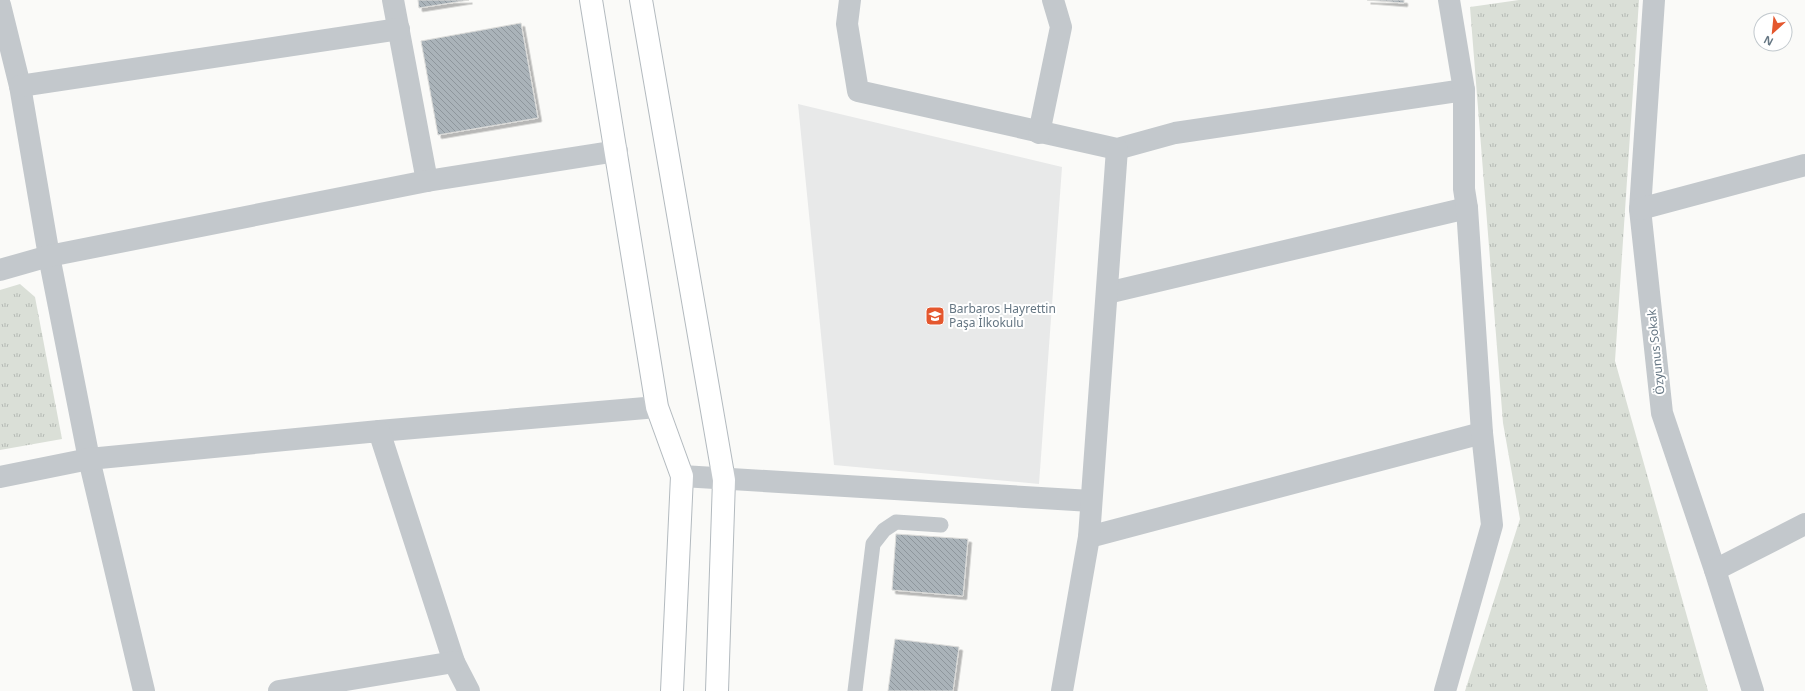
<svg xmlns="http://www.w3.org/2000/svg" width="1805" height="691" font-family="'Noto Sans',sans-serif">
<defs>
<pattern id="park-tufts" width="24" height="20" patternUnits="userSpaceOnUse"><rect width="24" height="20" fill="#dadfd7"/><path d="M3 7l-1-3M5 7V3M7 7l1-3M15 17l-1-3M17 17v-4M19 17l1-3" fill="none" stroke="#b4b9b4"/></pattern>
<pattern id="building-back-hatch" width="6" height="6" patternUnits="userSpaceOnUse"><rect width="6" height="6" fill="#aab3b9"/><path d="M-1 5l2 2M0 0l6 6M5-1l2 2" fill="none" stroke="#8e969c"/></pattern>
<filter id="shadow"><feDropShadow dx="3.5" dy="3.5" stdDeviation="0" flood-color="#0004"/></filter>
</defs>
<rect width="100%" height="100%" fill="#fafaf8"/>
<polygon fill="#e8e9e9" points="798,104 1062,167 1039,484 834,465"/>
<g fill="url(#park-tufts)">
<polygon points="1519,0 1639,0 1615,361 1708,691 1465,691 1520,519 1503,423 1470,7"/>
<polygon points="20,284 35,297 62,439 0,450 0,290"/>
</g>
<g fill="url(#building-back-hatch)" stroke="#dcdcda" filter="url(#shadow)">
<polygon points="418,0 469,0 419,8"/>
<polygon points="1367,0 1404,0 1404,3"/>
<polygon points="521,23 538,118 438,135 421,41"/>
<polygon points="896,534 968,539 963,596 892,590"/>
<polygon points="895,639 959,647 953,691 888,691"/>
</g>
<g fill="none" stroke-linecap="round" stroke-linejoin="round">
<defs>
<g id="secondary">
<polyline points="591,0 657,407 682,476 672,691"/>
<polyline points="641,0 724,480 717,691"/>
</g>
</defs>
<use href="#secondary" stroke="#b3babf" stroke-width="24"/>
<polyline stroke="#c3c8cc" stroke-width="15" points="855,691 873,544 884,530 896,522 941,525"/>
<g stroke="#c3c8cc" stroke-width="22">
<polyline points="393,0 427,181"/>
<polyline points="850,0 847,24 858,91 1117,149 1175,133 1464,90"/>
<polyline points="1654,0 1640,209 1662,413 1715,570 1753,691"/>
<polyline points="0,5 20,86 49,256 89,459 144,691"/>
<polyline points="20,86 399,29"/>
<polyline points="1039,133 1061,27 1053,0"/>
<polyline points="1640,209 1805,165"/>
<polyline points="0,270 49,256 427,181 617,151"/>
<polyline points="1107,293 1467,208"/>
<polyline points="379,431 657,407"/>
<polyline points="682,476 1091,501"/>
<polyline points="0,477 89,459 379,431 454,662 469,691"/>
<polyline points="1089,537 1482,433"/>
<polyline points="1715,570 1805,524"/>
<polyline points="279,691 454,662"/>
<polyline points="1062,691 1089,537 1117,149"/>
<polyline points="1445,691 1492,525 1482,433 1467,208 1464,189 1464,90 1449,0"/>
</g>
<use href="#secondary" stroke="#fff" stroke-width="22"/>
</g>
<defs>
<symbol id="school-square" viewBox="-11 -11 22 22"><rect x="-9" y="-9" width="18" height="18" rx="4" fill="#e4572e" stroke="#fff"/><path d="M0-5L7-2L0 1L-7-2ZM-4 1L0 2.5L4 1V4Q0 6-4 4Z" fill="#fff"/></symbol>
</defs>
<g fill-rule="evenodd">
<use href="#school-square" x="924" y="305" width="22" height="22"/>
</g>
<g text-anchor="middle" stroke-width="4" stroke-linejoin="round" paint-order="stroke">
<g font-size="12" fill="#657683" stroke="#fff" text-anchor="start">
<text x="949" y="313">Barbaros Hayrettin<tspan x="949" dy="14">Paşa İlkokulu</tspan></text>
</g>
<g font-size="12" fill="#657683" stroke="#fff">
<text transform="translate(1656 352) rotate(-96)" y="4">Özyunus Sokak</text>
</g>
</g>
<g transform="translate(1773 32) rotate(207)"><circle r="19" fill="#ffffff" stroke="#c1c8cd"/>
<path d="M0-3L7 15L0 10L-7 15Z" fill="#e4572e"/>
<text y="-6" font-size="11" font-weight="bold" text-anchor="middle" fill="#657683">N</text>
</g>
</svg>
